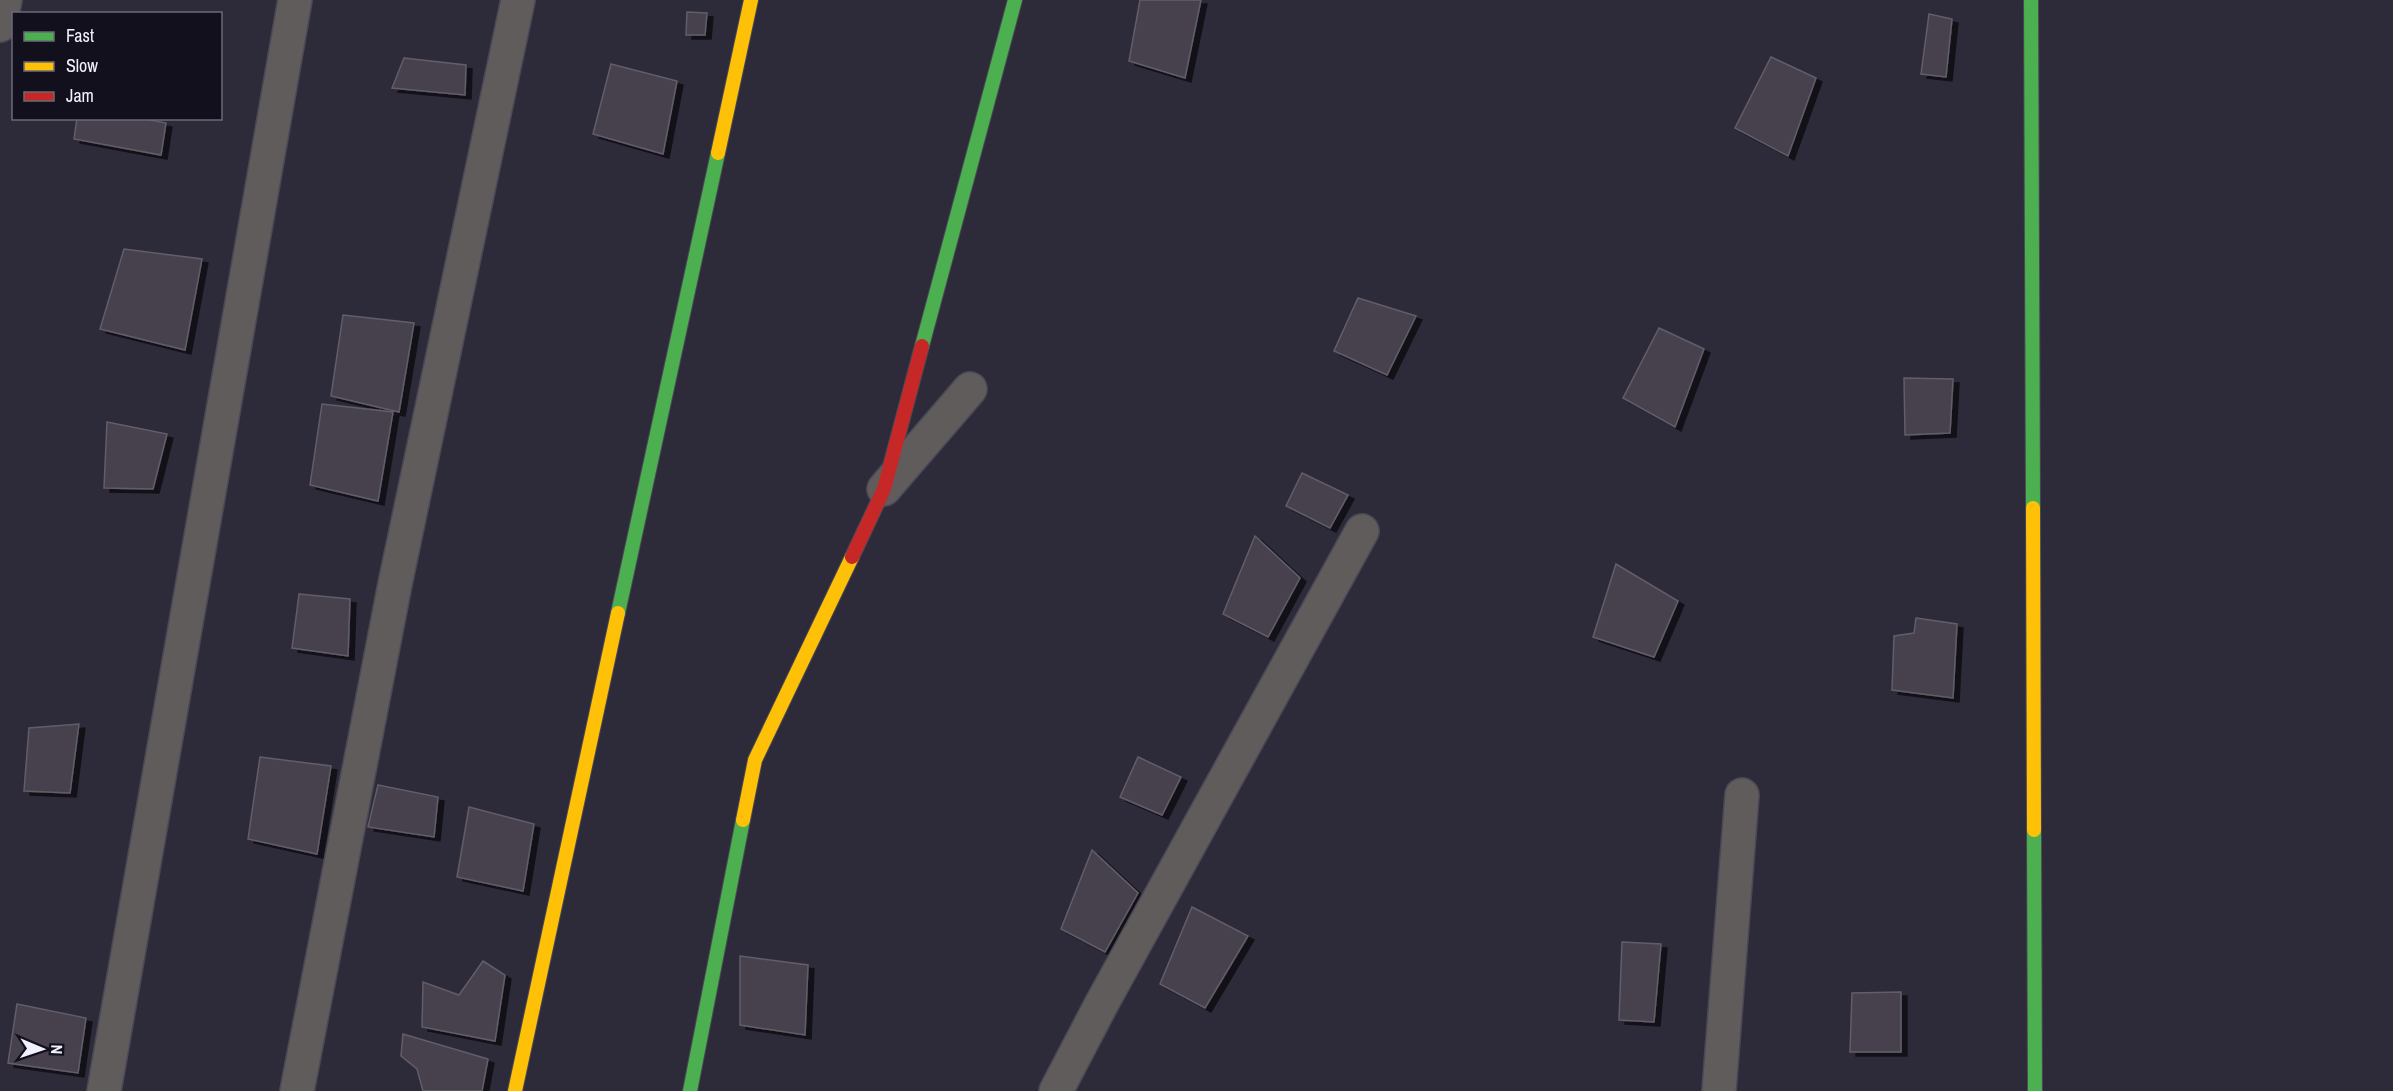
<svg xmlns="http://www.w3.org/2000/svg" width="2393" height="1091" font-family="'Archivo Narrow',sans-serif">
<defs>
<filter id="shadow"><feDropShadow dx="6" dy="4" stdDeviation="0" flood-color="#0009"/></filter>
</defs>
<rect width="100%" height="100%" fill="#2d2b3a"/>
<g fill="#46414d" stroke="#625d69" stroke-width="1.5" filter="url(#shadow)">
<polygon points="1140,0 1201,0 1185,78 1129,61"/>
<polygon points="687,12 707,13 705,35 686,35"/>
<polygon points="1929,14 1952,19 1946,77 1921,74"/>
<polygon points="1771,57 1816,78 1788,156 1735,128"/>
<polygon points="404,58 466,65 465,95 392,88"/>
<polygon points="611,64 677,81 663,154 593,134"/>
<polygon points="77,118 140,118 166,123 161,155 74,139"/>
<polygon points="124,249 202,259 185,350 100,329"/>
<polygon points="1358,298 1416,316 1387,375 1334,351"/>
<polygon points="343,315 414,323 399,412 331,396"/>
<polygon points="1659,328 1704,349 1675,427 1623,398"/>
<polygon points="1904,378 1953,379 1950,433 1905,435"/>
<polygon points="322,404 393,412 378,501 310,485"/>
<polygon points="107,422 167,434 153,489 104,488"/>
<polygon points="1302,473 1348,495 1330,528 1286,506"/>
<polygon points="1255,536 1300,578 1268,637 1223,614"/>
<polygon points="1616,564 1678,601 1654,657 1593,637"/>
<polygon points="299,594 350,599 348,656 292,648"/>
<polygon points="1916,618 1957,624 1953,698 1892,690 1894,636 1914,633"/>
<polygon points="79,724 70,793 24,791 29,728"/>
<polygon points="260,757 331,766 317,854 248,839"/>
<polygon points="1138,757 1181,777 1162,815 1120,797"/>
<polygon points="378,785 438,797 434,837 368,827"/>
<polygon points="469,807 534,824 523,891 457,877"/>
<polygon points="1092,850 1138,893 1105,952 1061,929"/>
<polygon points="1192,907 1248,936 1205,1008 1160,984"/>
<polygon points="1622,942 1661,944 1654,1022 1619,1020"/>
<polygon points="740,956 808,965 805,1035 740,1025"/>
<polygon points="483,961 505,975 495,1041 422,1027 423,982 459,995"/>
<polygon points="1901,992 1901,1052 1850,1052 1852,993"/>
<polygon points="17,1004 86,1018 78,1073 8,1063"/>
<polygon points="403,1034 488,1059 482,1091 423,1091 417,1069 401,1056"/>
</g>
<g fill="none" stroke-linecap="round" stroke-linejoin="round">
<defs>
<g id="street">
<polyline points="0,25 5,0"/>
<polyline points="884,489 970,389"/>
<polyline points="104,1091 295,0"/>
<polyline points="297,1091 395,584 518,0"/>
<polyline points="1056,1091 1102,1003 1362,531"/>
<polyline points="1719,1091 1742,795"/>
</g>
<g id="fast">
<polyline points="2031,0 2033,508"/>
<polyline points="922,346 1015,0"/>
<polyline points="618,613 718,153"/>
<polyline points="2034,830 2035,1091"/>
<polyline points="690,1091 743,820"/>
</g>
<g id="slow">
<polyline points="718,153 751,0"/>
<polyline points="2033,508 2034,830"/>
<polyline points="743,820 755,760 852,557"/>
<polyline points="515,1091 618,613"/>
</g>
<polyline id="jam" points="852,557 884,489 922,346"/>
</defs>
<use href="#street" stroke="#494854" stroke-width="36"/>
<use href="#fast" stroke="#494854" stroke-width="16"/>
<use href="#slow" stroke="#494854" stroke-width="16"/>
<use href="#jam" stroke="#494854" stroke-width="16"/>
<use href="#street" stroke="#605c5b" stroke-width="33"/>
<use href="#fast" stroke="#4caf50" stroke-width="14"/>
<use href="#slow" stroke="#ffc107" stroke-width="14"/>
<use href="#jam" stroke="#c62828" stroke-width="14"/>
</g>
<rect x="12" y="12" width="210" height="108" fill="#12101c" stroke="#6b6a76" stroke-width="1.5"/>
<rect x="24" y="32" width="30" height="9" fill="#4caf50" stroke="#6b6a76" stroke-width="1.5"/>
<text x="66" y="42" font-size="18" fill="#f1f0fe">Fast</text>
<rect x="24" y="62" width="30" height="9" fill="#ffc107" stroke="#6b6a76" stroke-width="1.5"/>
<text x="66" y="72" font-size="18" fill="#f1f0fe">Slow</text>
<rect x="24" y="92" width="30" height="9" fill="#c62828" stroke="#6b6a76" stroke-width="1.5"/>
<text x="66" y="102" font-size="18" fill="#f1f0fe">Jam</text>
<g transform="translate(42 1049) rotate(92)" stroke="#12101c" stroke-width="4.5" paint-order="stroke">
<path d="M0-4.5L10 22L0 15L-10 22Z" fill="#f1f0fe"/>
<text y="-9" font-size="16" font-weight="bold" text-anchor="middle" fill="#f1f0fe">N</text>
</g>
</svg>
